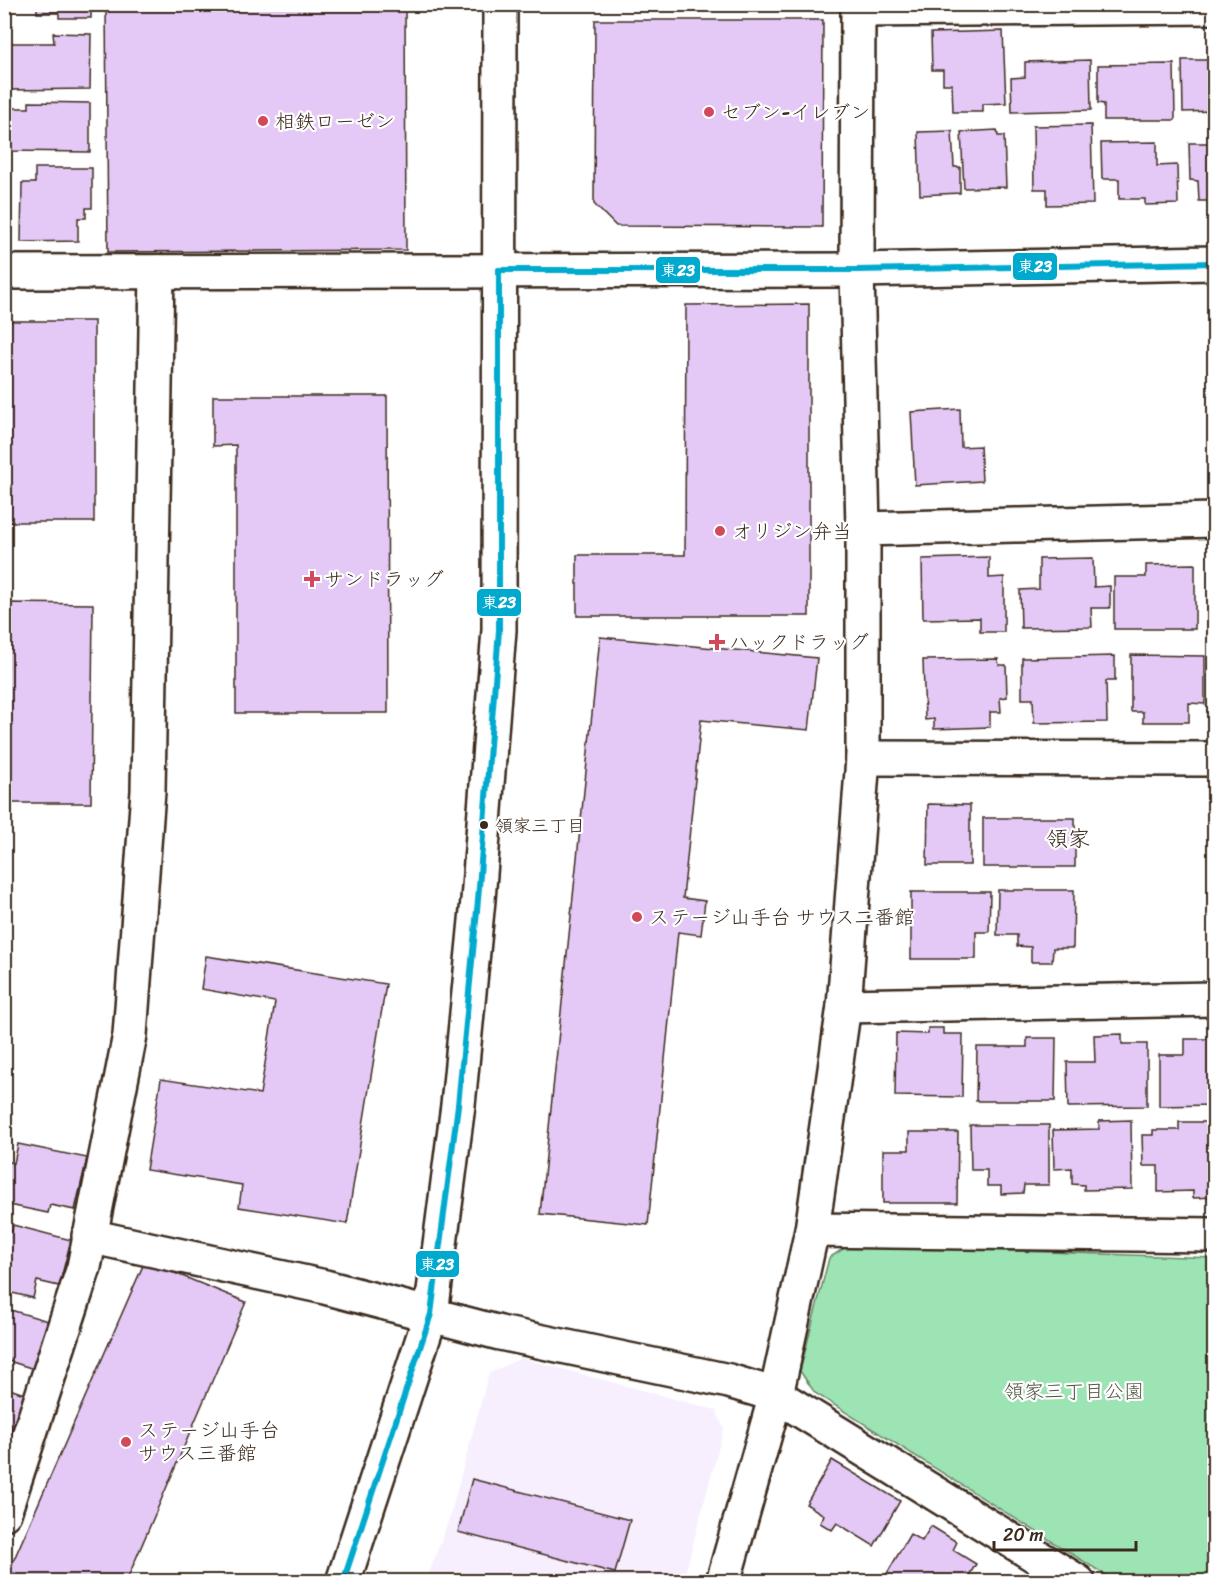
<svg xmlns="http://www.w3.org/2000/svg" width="1219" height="1586" font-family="Sriracha,'Klee One',sans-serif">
<rect width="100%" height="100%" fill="#fff"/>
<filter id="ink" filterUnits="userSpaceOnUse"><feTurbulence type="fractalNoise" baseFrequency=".0167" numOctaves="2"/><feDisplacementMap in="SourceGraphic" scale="12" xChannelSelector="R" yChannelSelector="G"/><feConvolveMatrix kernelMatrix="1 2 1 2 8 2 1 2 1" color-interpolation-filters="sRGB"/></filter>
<g filter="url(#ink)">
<polygon fill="#f7effd" points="521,1358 716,1410 724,1428 683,1581 426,1582 450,1516 489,1373"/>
<polygon fill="#9ce4b3" stroke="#6c8768" stroke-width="1.5" points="849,1245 1214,1258 1214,1581 1115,1581 815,1393 800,1371 829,1258"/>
<g fill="#e4c9f7" stroke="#3b2a1e" stroke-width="1.5">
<polygon points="37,4 91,4 91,18 59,18 59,13 37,13"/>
<polygon points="106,4 405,4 406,250 108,252"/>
<polygon points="595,20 823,20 822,227 616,226 594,204"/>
<polygon points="1003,31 1006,103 983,104 983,112 953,112 952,84 943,84 943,70 932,70 931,33"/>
<polygon points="53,33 91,34 90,89 8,90 8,43 54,43"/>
<polygon points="1090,60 1091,110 1012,112 1011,78 1025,77 1025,62"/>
<polygon points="1182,60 1214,60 1214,111 1183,112"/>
<polygon points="1174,64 1175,120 1104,120 1104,104 1098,103 1098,65"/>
<polygon points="29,102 90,103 90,152 6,151 7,108 29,108"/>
<polygon points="1091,125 1093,204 1047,205 1047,189 1034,189 1033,126"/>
<polygon points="997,130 998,136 1004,136 1006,187 964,188 961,132"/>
<polygon points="952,131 954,167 960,167 960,193 920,195 918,132"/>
<polygon points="1157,142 1157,166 1177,165 1178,204 1145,205 1145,199 1119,199 1119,179 1102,179 1101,143"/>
<polygon points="1189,143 1214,143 1214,201 1199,201 1198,181 1190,180"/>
<polygon points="35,168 92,168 92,208 86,208 86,218 78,218 78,241 21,242 22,183 35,183"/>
<polygon points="809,304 809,616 577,616 577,555 685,555 686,305"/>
<rect x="7" y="321" width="87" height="201"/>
<polygon points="213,396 387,396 388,713 236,713 236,445 213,446"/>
<polygon points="960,409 961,447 980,446 982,481 915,485 911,412"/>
<polygon points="989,557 989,578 1004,577 1004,632 980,632 980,618 923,619 922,559"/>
<polygon points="1093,558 1094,587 1110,586 1110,608 1091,608 1092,627 1021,628 1020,590 1039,589 1039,559"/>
<polygon points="1195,564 1195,629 1114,629 1114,577 1146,577 1146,565"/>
<polygon points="8,603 93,604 91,803 6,803"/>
<polygon points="600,637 817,658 809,730 701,720 683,898 705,901 701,935 678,932 648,1225 540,1214"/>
<polygon points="1131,655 1205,656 1205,704 1189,703 1189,722 1143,722 1143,712 1131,712"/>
<polygon points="1115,656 1115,681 1106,681 1107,722 1034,723 1033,699 1022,699 1022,658"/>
<polygon points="998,659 999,665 1006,665 1007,697 1000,698 1001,712 990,712 990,727 934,729 934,719 925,720 923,660"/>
<polygon points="928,804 970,805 970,865 927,865"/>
<rect x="983" y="818" width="92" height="49"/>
<polygon points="998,890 1074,890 1073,948 1053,948 1052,962 1031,962 1031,947 1017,946 1017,935 997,935"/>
<polygon points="911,892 990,892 989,932 976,932 976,959 911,959"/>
<polygon points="206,956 386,984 347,1224 239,1207 242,1185 146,1170 161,1079 260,1094 275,1002 201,989"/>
<polygon points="928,1028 943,1028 943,1034 963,1034 962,1097 895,1096 896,1033 928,1034"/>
<polygon points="1122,1034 1122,1044 1147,1044 1147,1106 1068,1107 1067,1062 1095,1062 1094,1035"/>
<polygon points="1027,1038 1056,1038 1055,1101 976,1101 977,1047 1027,1047"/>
<polygon points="1185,1039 1214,1039 1214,1105 1159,1106 1159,1055 1185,1055"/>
<polygon points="4,1055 9,1056 4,1084"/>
<polygon points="1131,1120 1132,1189 1084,1190 1084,1185 1072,1184 1072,1168 1054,1169 1053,1130 1099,1129 1099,1121"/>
<polygon points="1179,1122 1209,1122 1209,1132 1214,1132 1214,1197 1193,1198 1193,1191 1158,1192 1158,1166 1143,1166 1142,1135 1153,1135 1153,1130 1179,1130"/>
<polygon points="970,1125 1049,1125 1049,1185 1024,1185 1023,1193 1001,1194 1001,1186 987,1186 987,1170 971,1170"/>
<polygon points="909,1132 958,1132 957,1203 883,1203 883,1150 909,1150"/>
<polygon points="18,1144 87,1158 75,1210 50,1205 48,1213 4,1204 4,1161 14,1163"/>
<polygon points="13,1225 71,1240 59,1286 37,1281 33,1298 4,1291 4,1231 12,1232"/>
<polygon points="145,1261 246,1302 126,1582 4,1582"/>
<polygon points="4,1308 48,1321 34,1369 9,1361 4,1373"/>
<polygon points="4,1387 24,1394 11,1431 4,1429"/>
<polygon points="832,1460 900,1501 874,1546 837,1523 832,1530 820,1523 824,1515 806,1504"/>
<polygon points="472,1479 630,1520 615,1573 458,1532"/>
<polygon points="931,1526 957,1542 953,1550 976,1564 965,1582 882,1582 910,1534 922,1541"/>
</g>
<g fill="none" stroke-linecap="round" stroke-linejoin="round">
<defs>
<g id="street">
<polyline points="858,10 1214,7"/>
<polyline points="863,529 1214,520"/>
<polyline points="863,758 1214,759"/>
<polyline points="844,1006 1214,999"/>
<polyline points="812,1230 1214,1235"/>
<polyline points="89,1236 325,1287 500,1333 729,1381 776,1395 1078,1582"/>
<polyline points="723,1582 776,1395"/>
</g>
<g id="secondary">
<polyline points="4,272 857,270 1214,263"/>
<polyline points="776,1395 812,1230 844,1006 863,758 863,529 857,270 858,4"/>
<polyline points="4,1513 84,1267 130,1035 148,791 157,272"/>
<polyline points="343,1582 431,1314 458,1105 478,900 499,630 500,4"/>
</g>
</defs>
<use href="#street" stroke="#3b2a1e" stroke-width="38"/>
<use href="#secondary" stroke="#3b2a1e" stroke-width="38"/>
<use href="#street" stroke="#fff" stroke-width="33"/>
<use href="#secondary" stroke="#fff" stroke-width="33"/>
<defs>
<g id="bus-1">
<polyline points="499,270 857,270 1214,263"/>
<polyline points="343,1582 431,1314 458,1105 478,900 499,630 499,270"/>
</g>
</defs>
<use href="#bus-1" stroke="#fff" stroke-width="10"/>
<use href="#bus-1" stroke="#00a9ce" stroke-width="6"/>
</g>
</g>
<g fill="#d1495b" stroke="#fff" stroke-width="2">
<circle cx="709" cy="112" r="6"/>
<circle cx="263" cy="121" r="6"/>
<circle cx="720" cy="531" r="6"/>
<path d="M309 570h6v6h6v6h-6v6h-6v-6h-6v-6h6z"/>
<path d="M714 633h6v6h6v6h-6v6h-6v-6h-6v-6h6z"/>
<circle cx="637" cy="917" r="6"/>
<circle cx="126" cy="1442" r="6"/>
</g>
<circle fill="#3b2a1e" stroke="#fff" stroke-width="2" cx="484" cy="825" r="5"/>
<g text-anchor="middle" stroke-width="4.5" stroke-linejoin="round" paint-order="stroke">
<g font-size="18" fill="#3b2a1e" stroke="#fff" text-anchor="start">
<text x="495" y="832">領家三丁目</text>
</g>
<g font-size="20" fill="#3b2a1e" stroke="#fff" text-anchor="start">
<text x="721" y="119">セブン-イレブン</text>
<text x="275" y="128">相鉄ローゼン</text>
<text x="732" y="538">オリジン弁当</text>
<text x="324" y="586">サンドラッグ</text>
<text x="729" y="649">ハックドラッグ</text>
<text x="649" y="924">ステージ山手台 サウス二番館</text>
<text x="138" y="1437">ステージ山手台<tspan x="138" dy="23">サウス三番館</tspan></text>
</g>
<g font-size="20" fill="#535843" stroke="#fff">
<text x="1074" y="1398">領家三丁目公園</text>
</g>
<g font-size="22" fill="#3b2a1e" stroke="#fff">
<text x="1068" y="846">領家</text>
</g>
</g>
<g stroke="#fff" stroke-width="2">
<rect x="1012" y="252" width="46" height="29" rx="6" fill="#00a9ce"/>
<rect x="655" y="256" width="46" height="28" rx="6" fill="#00a9ce"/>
<rect x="476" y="588" width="46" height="29" rx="6" fill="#00a9ce"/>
<rect x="415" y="1250" width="45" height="28" rx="6" fill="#00a9ce"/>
</g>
<g font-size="16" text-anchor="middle" font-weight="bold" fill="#fff">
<text x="1035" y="272">東23</text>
<text x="678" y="276">東23</text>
<text x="499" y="608">東23</text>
<text x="437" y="1270">東23</text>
</g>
<rect width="1219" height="1586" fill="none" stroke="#fff" stroke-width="24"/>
<rect x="12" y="12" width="1195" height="1562" fill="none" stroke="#3b2a1e" stroke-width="2" filter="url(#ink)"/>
<path d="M994 1541v9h142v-9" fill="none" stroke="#3b2a1e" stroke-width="3"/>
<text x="1003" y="1541" font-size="18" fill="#3b2a1e" stroke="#ffffff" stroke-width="4.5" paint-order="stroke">20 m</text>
</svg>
